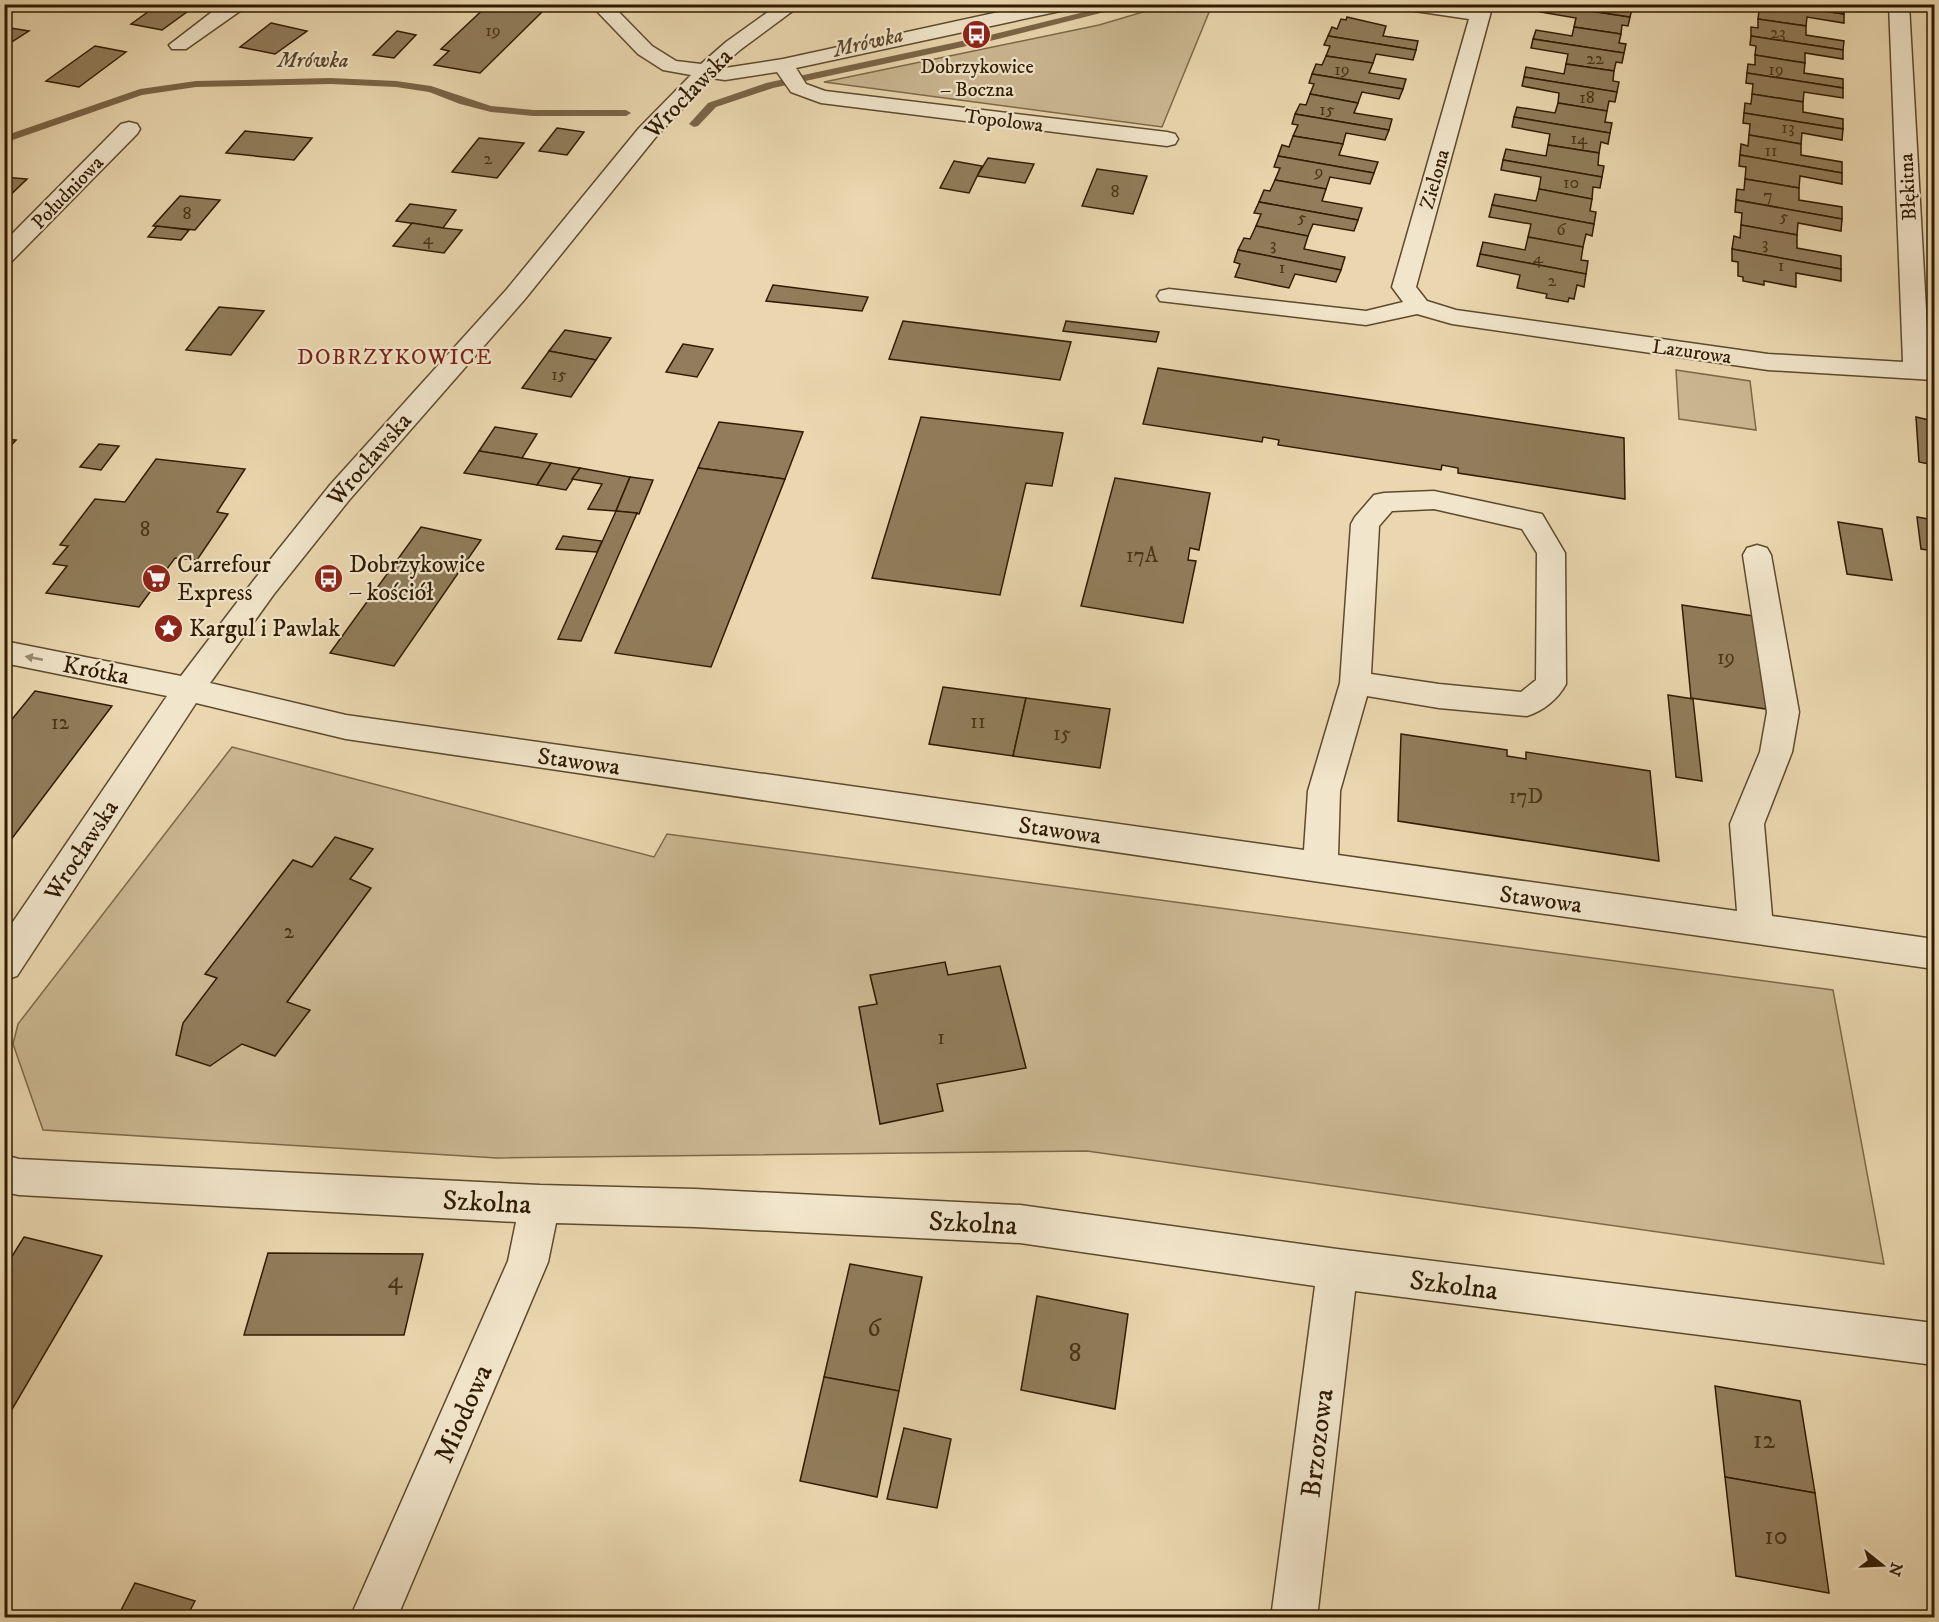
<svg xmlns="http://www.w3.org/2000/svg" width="1939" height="1622" font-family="'IM FELL DW Pica',serif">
<rect width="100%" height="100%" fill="#ead7af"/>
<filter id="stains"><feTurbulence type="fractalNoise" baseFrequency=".00333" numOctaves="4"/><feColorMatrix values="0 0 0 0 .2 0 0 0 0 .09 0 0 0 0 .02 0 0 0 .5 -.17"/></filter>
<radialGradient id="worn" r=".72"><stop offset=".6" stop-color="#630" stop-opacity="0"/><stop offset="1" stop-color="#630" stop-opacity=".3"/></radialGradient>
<g fill="#cab791" stroke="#7d6948" stroke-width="1.5">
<polygon points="1170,4 1212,5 1162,127 824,82 1099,25"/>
<polygon points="1676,370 1750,381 1756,430 1679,419"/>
<polygon points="232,747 654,857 667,834 1833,990 1884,1264 1087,1151 497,1158 43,1130 13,1044 18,1024"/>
</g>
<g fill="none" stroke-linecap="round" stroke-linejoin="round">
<g fill="#7a6546" fill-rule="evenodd">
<polygon points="1117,4 1136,4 990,41 773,88 716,107 698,126 694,127 689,124 708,103 766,83 990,35"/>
<polygon points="331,78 396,81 431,86 491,106 533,110 626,110 631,113 626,116 533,116 491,112 460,104 429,92 396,87 331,84 196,87 142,95 4,143 4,136 140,89 196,81"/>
</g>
</g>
<g fill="#917d5b" stroke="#301b00" stroke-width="1.5">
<polygon points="159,4 198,4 162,30 131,24"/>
<polygon points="489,4 528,4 525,8 543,11 480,73 434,65 449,51 441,49"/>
<polygon points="1542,4 1630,17 1628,26 1622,25 1621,34 1574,27 1576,18 1540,12"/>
<polygon points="1547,4 1626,4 1626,8 1632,9 1630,17"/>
<polygon points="1753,4 1779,4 1844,14 1844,23 1807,17 1806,26 1758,19 1759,10 1753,9"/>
<polygon points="1779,4 1843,6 1844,14"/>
<polygon points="1347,17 1386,26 1383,36 1418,41 1416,50 1328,36 1332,27 1337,29 1341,19 1346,20"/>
<polygon points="1758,19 1806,26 1806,35 1844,41 1843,50 1751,36 1751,27 1758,28"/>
<polygon points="271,23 307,31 275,54 240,47"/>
<polygon points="4,27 29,31 4,47"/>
<polygon points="1574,27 1621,34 1619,43 1626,44 1624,53 1533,39 1536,30 1572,36"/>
<polygon points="397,31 416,35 394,58 373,55"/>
<polygon points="1328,36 1416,50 1413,60 1376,54 1373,63 1326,56 1330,46 1324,45"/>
<polygon points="1751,36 1843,50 1843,59 1805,53 1805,63 1755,55 1756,46 1750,45"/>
<polygon points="1533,39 1624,53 1622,63 1616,62 1614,71 1566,64 1568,54 1531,48"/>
<polygon points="95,46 126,52 79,87 46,81"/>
<polygon points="1755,55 1805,63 1804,73 1843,79 1843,88 1747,73 1748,64 1755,65"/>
<polygon points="1326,56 1373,63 1369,73 1406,79 1403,89 1312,74 1316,64 1322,65"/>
<polygon points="1566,64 1614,71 1613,81 1619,82 1617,92 1524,77 1526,67 1564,74"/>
<polygon points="1747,73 1843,88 1843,98 1804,92 1803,102 1752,94 1753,84 1746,83"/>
<polygon points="1312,74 1403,89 1399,99 1362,92 1358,103 1310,94 1314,84 1309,83"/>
<polygon points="1524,77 1617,92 1615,102 1609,101 1607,111 1558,103 1559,93 1522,86"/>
<polygon points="1310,94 1358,103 1354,113 1392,119 1389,130 1295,114 1300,104 1306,105"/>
<polygon points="1752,94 1803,102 1803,112 1843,119 1843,129 1744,113 1745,103 1751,104"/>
<polygon points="1558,103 1607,111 1605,122 1612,123 1610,133 1514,117 1517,107 1555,113"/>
<polygon points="1744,113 1843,129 1842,140 1802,133 1801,144 1749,135 1750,124 1743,123"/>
<polygon points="1295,114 1389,130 1385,140 1346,133 1343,144 1293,136 1298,125 1292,124"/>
<polygon points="1514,117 1610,133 1608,144 1601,142 1599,153 1548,145 1550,134 1512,127"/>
<polygon points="557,128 584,132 567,155 539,151"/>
<polygon points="245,131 312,138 294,160 226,153"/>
<polygon points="1749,135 1801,144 1801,155 1842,162 1842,173 1740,155 1741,144 1748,146"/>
<polygon points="1293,136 1343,144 1339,155 1378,162 1374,173 1278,156 1282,145 1289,147"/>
<polygon points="479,138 524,143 497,178 452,172"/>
<polygon points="1548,145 1599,153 1598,165 1604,166 1602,177 1503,160 1506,149 1546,156"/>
<polygon points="1740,155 1842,173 1842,184 1800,176 1799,188 1745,179 1746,167 1739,166"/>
<polygon points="1278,156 1374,173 1370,184 1330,177 1326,189 1275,180 1280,168 1274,167"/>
<polygon points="988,158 1034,164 1025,183 977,176"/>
<polygon points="1503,160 1602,177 1600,188 1593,187 1592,199 1539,189 1541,177 1501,170"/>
<polygon points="954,161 982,166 969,193 940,188"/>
<polygon points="1097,169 1147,176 1133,214 1082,206"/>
<polygon points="4,177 27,179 4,201"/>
<polygon points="1745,179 1799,188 1799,200 1842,207 1842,219 1736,200 1737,189 1744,190"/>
<polygon points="1275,180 1326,189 1322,201 1362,208 1358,220 1259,202 1264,190 1270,191"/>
<polygon points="1539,189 1592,199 1590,211 1596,212 1594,224 1492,205 1495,194 1536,201"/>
<polygon points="180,196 220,200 195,230 153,226"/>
<polygon points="1736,200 1842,219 1841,231 1798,223 1797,235 1741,225 1742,213 1735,212"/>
<polygon points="1259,202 1358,220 1354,231 1313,224 1308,236 1256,226 1261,214 1254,213"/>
<polygon points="410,204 456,210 443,228 396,221"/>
<polygon points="1492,205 1594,224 1592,236 1586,234 1583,247 1528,237 1531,224 1489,217"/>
<polygon points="412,223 443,228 462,230 444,253 393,246"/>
<polygon points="1741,225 1797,235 1797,248 1841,256 1841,269 1732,249 1734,236 1740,238"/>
<polygon points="157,226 189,230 181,240 148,237"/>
<polygon points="1256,226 1308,236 1304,249 1345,257 1341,270 1238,250 1244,238 1250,239"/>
<polygon points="1528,237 1583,247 1581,260 1588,261 1586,274 1480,254 1483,242 1525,250"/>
<polygon points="1732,249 1841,269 1841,281 1796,273 1796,287 1764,281 1764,285 1743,281 1743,277 1738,276 1738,262 1732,261"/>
<polygon points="1238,250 1341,270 1336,282 1295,274 1289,288 1235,277 1240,264 1234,262"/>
<polygon points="1480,254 1586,274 1584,287 1577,285 1574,299 1569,298 1568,302 1546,298 1547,294 1517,288 1520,275 1477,266"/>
<polygon points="773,285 868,297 862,311 766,301"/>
<polygon points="219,307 264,311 231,355 186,350"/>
<polygon points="903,321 1071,342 1060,380 889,359"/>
<polygon points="1066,321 1159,332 1156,342 1063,331"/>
<polygon points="565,330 611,338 596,360 549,351"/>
<polygon points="683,344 713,349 697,377 666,372"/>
<polygon points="549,351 596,360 571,397 522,388"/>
<polygon points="1158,368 1624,438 1625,499 1458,473 1458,468 1442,465 1441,470 1278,445 1279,440 1263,437 1262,442 1143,424"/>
<polygon points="921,417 1063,433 1052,486 1026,483 1000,595 872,578"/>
<polygon points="1916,417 1934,421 1934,465 1919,462"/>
<polygon points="719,422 803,432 785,479 698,468"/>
<polygon points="495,427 537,434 522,458 479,451"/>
<polygon points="4,439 16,440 4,453"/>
<polygon points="99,444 119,446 101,470 80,467"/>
<polygon points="479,451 522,458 551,463 537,485 464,473"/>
<polygon points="156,459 245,469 217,512 228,514 197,560 175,558 139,607 46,593 67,566 53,564 68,546 60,545 95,499 125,502"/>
<polygon points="551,463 580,468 566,490 537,485"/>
<polygon points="580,468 630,477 616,511 588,509 602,484 572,479"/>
<polygon points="698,468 785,479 711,667 615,653"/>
<polygon points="630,477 653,480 639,514 616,511"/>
<polygon points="1115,478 1210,493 1199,550 1190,548 1188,560 1196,561 1183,623 1081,606"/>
<polygon points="616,511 637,513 581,641 558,639"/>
<polygon points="1917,517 1934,520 1934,551 1921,549"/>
<polygon points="1838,522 1882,529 1892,580 1847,574"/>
<polygon points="421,527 481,540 394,666 330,653"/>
<polygon points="563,536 602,541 597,552 556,549"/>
<polygon points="1682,605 1760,617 1773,710 1691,698"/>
<polygon points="943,687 1026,698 1013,756 929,744"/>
<polygon points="35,691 112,706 4,849 4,729"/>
<polygon points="1668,695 1693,699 1702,781 1676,777"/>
<polygon points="1026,698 1110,709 1100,768 1013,756"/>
<polygon points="1401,734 1507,750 1507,756 1526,759 1526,752 1650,771 1659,861 1398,821"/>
<polygon points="335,837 373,849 350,879 371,888 287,1002 310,1010 275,1056 242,1044 210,1066 176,1055 183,1023 217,978 205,974 293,860 312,867"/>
<polygon points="945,962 948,975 1000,966 1026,1068 937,1084 943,1111 880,1124 859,1007 877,1004 870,975"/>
<polygon points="24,1237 102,1256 4,1423 4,1269"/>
<polygon points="268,1253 423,1254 404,1335 244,1335"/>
<polygon points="850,1264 922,1277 899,1391 824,1377"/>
<polygon points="1037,1296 1128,1314 1115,1409 1021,1390"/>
<polygon points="824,1377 899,1391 877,1497 800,1481"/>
<polygon points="1715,1386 1800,1401 1815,1493 1725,1477"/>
<polygon points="904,1428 951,1439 937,1508 887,1499"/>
<polygon points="1725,1477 1815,1493 1829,1593 1736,1576"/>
<polygon points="135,1583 195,1601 186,1618 117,1618"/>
</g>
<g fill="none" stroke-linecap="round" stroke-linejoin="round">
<defs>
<g id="minor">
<polygon points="250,4 186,49 172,49 169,45 221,5"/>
<path d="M 590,4 L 611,4 L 652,46 L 676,61 L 701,64 L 726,42 L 779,4 L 802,4 L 740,50 L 721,67 L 725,68 L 783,59 L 1035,4 L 1074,4 L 1072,8 L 1065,10 L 796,68 L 806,84 L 825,91 L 1167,132 L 1175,134 L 1178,139 L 1175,144 L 1167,146 L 821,103 L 791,92 L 777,72 L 725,80 L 711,78 L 655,138 L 525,299 L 350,499 L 274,594 L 210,683 L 346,715 L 1304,850 L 1308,791 L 1340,683 L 1351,524 L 1355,517 L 1374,495 L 1384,493 L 1434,491 L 1542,514 L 1565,553 L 1566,684 C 1558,699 1543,711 1527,716 L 1439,708 L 1367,696 L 1340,791 L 1338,855 L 1737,911 L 1730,824 L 1760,752 L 1767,712 L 1743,555 L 1747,548 L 1757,545 L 1767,548 L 1771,555 L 1799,712 L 1792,752 L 1764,824 L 1772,916 L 1934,939 L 1934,969 L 1320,882 L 346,739 L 196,703 L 17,976 L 4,980 L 4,935 L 167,696 L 4,663 L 4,641 L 181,676 L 254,580 L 330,485 L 507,289 L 639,128 L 691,75 L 663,70 L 638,54 ZM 1434,509 L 1522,529 L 1537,553 L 1536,680 L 1521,692 L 1439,684 L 1371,674 L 1379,526 L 1392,511 Z"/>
<polygon points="1399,4 1450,4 1472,8 1473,4 1493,4 1416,287 1427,301 1456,310 1768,354 1903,362 1889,4 1909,4 1929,364 1934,364 1934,380 1768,370 1452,324 1417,314 1366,325 1160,301 1157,296 1160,291 1169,289 1366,311 1403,302 1392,287 1469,19 1408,10 1401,8"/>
<polygon points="129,122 137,124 140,129 137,134 12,261 4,263 4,242 121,124"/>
<polygon points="4,1155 19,1159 540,1185 695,1189 1020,1205 1337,1249 1934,1323 1934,1365 1355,1291 1317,1618 1271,1618 1315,1286 1020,1243 695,1227 556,1223 548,1262 397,1618 350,1618 508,1261 516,1222 19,1195 4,1192"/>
</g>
</defs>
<use href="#minor" stroke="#5e4a2c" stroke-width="3"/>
<use href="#minor" fill="#f1e5cb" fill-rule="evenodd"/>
</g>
<defs><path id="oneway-solid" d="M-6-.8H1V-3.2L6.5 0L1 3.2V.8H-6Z" transform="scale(1.5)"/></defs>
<use fill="#9a8a70" href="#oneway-solid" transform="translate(34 658) rotate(-169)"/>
<defs>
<symbol id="bus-disc" viewBox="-11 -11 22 22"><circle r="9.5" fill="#8f2418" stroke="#f1e5cb"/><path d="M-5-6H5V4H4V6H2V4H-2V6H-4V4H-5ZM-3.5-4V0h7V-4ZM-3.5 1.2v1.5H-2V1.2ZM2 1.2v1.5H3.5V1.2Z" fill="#fff"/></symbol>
<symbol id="supermarket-disc" viewBox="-11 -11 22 22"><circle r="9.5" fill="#8f2418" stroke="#f1e5cb"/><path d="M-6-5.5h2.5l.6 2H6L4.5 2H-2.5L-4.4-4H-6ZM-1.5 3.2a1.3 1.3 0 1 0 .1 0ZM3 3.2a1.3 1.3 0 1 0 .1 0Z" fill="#fff"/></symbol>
<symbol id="sight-disc" viewBox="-11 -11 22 22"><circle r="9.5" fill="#8f2418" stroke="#f1e5cb"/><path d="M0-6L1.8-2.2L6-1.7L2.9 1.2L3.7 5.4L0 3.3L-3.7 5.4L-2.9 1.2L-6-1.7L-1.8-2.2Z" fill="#fff"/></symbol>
</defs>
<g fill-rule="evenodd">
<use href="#bus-disc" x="960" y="18" width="33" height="33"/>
<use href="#supermarket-disc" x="140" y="562" width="33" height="33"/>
<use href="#bus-disc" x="312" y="562" width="33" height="33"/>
<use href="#sight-disc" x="152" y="612" width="33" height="33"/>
</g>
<g text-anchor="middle" stroke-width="4.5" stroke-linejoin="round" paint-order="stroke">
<g font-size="18" fill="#483417">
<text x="493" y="36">19</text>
<text x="1778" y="38">23</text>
<text x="1595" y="64">22</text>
<text x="1342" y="75">19</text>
<text x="1776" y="75">19</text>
<text x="1587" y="103">18</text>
<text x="1327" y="115">15</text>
<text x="1788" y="133">13</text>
<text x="1579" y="144">14</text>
<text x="1771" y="156">11</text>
<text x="488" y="164">2</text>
<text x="1319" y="177">9</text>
<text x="1571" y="188">10</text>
<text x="1115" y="197">8</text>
<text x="1768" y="201">7</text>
<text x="187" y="219">8</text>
<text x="1784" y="222">5</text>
<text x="1302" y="223">5</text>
<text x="1561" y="235">6</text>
<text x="428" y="244">4</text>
<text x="1765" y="249">3</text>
<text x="1273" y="250">3</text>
<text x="1538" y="263">4</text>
<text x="1781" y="271">1</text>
<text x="1282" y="273">1</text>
<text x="1552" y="286">2</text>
<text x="559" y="380">15</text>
</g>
<g font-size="20" fill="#301b00" stroke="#f1e5cb">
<text x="977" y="73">Dobrzykowice<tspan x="977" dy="23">– Boczna</tspan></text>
</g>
<g font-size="20" fill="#301b00" stroke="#f1e5cb">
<text transform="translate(1004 120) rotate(7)" y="7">Topolowa</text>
<text transform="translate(1434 179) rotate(-74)" y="7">Zielona</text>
<text transform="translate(1907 187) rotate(-93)" y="7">Błękitna</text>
<text transform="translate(67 192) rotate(-46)" y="7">Południowa</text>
<text transform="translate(1692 351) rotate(8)" y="7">Lazurowa</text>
</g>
<g font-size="21" fill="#483417">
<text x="145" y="536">8</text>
<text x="1142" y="562">17A</text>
<text x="1726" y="664">19</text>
<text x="978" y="728">11</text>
<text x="60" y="729">12</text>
<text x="1062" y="740">15</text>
<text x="1526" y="803">17D</text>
<text x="289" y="938">2</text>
<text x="941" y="1044">1</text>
</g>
<g font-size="22" font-style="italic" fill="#5b4629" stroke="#f1e5cb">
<text transform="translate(868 41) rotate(-13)" y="8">Mrówka</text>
<text x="313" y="67">Mrówka</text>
</g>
<g font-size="22" letter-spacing="1.5" fill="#7a1f14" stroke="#f1e5cb">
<text x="395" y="364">DOBRZYKOWICE</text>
</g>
<g font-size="24" fill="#301b00" stroke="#f1e5cb">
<text transform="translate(688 93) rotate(-46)" y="8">Wrocławska</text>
<text transform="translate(369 459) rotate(-49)" y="8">Wrocławska</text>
<text transform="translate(96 670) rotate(11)" y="8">Krótka</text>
<text transform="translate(579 761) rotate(8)" y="8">Stawowa</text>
<text transform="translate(1060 830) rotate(8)" y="8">Stawowa</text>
<text transform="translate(81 850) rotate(-57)" y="8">Wrocławska</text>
<text transform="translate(1541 899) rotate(8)" y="8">Stawowa</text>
</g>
<g font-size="24" fill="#301b00" stroke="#f1e5cb" text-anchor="start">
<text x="177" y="572">Carrefour<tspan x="177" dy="28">Express</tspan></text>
<text x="349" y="572">Dobrzykowice<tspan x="349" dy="28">– kościół</tspan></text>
<text x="189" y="636">Kargul i Pawlak</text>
</g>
<g font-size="26" fill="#483417">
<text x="395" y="1288">4</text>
<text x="874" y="1336">6</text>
<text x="1075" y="1361">8</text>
<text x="1764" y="1448">12</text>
<text x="1776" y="1544">10</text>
</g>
<g font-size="28" fill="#301b00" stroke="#f1e5cb">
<text transform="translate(487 1201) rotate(3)" y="10">Szkolna</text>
<text transform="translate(973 1222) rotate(3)" y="10">Szkolna</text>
<text transform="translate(1454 1284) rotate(7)" y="10">Szkolna</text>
<text transform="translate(462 1413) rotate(-66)" y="10">Miodowa</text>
<text transform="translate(1316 1443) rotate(-83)" y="10">Brzozowa</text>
</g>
</g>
<rect width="1939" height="1622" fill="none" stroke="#ead7af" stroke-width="24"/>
<rect x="6" y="6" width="1927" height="1610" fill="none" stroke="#301b00" stroke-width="3"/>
<rect x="12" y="12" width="1915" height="1598" fill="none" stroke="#301b00" stroke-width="1.5"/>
<g transform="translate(1882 1565) rotate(108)" stroke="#f1e5cb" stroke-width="4.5" paint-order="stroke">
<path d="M0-4.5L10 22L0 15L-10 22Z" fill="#301b00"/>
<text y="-9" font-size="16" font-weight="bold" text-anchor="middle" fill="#301b00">N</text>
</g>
<rect width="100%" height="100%" filter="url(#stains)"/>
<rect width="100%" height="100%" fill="url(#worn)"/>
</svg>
